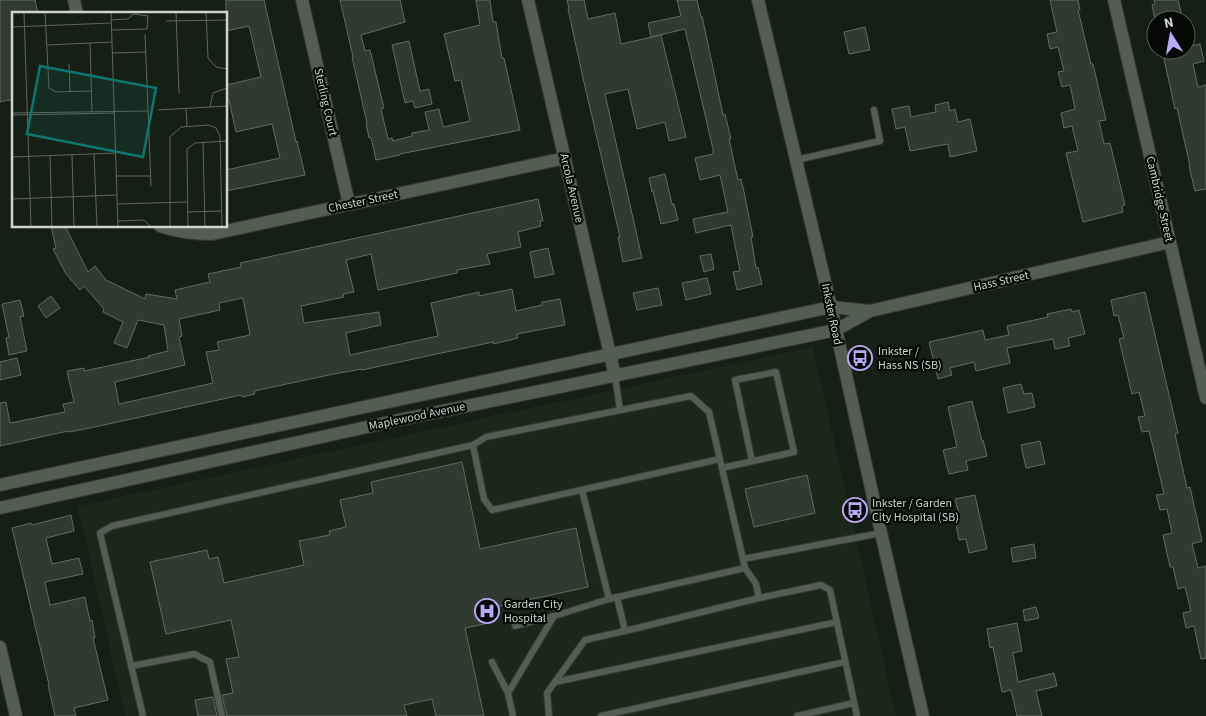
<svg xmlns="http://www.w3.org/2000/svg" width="1206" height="716" font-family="'Source Sans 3',sans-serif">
<rect width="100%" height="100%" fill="#161f16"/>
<polygon fill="#1a2719" points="813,347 896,716 125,716 78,506"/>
<g fill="#313a30" stroke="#616b60" fill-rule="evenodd">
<polygon points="0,0 35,0 38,14 14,14 14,99 0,102"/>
<polygon points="226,0 264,0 296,142 297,141 305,175 226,191 226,170 280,158 272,124 236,132 229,100 226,101 226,85 261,77 249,26 226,31"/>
<polygon points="340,0 400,0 405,22 361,35 365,51 370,50 384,108 381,109 388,139 392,138 393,141 412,136 412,133 429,130 425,112 439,109 443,127 470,121 461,80 455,81 444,34 480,25 476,0 490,0 493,22 496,22 502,58 504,58 520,130 400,154 400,155 376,160 371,137 369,138 366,123 367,123 352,57 353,57"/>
<polygon points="567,0 584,0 588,19 615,13 621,44 661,35 686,137 669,141 665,122 637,129 628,89 605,94 642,258 623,262 618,237 620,237 583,78 568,9 569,9"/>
<polygon points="677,0 697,0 701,17 702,16 723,115 725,114 731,139 729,139 738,180 741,179 744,192 753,237 751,237 756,268 758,267 762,284 737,290 733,272 740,271 731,225 696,233 693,219 728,212 720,175 700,180 695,158 713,154 713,149 685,29 651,37 648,23 681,16"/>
<polygon points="1050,0 1078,0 1080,10 1078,10 1091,64 1093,64 1106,120 1099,121 1104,144 1110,143 1125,205 1122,206 1123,212 1083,222 1066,153 1078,151 1072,126 1064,128 1061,113 1075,109 1070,85 1062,87 1058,72 1064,71 1058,47 1050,49 1047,34 1057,32"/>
<polygon points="1154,0 1178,0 1183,20 1155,20 1152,5 1155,4"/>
<polygon points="865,27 870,50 849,54 844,32"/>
<polygon points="409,41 420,91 429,89 432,104 415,108 413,101 405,103 392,45"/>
<polygon points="1200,44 1204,61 1193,64 1198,87 1206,85 1206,189 1195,191 1189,166 1190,166 1177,108 1175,109 1162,50 1186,50 1186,47"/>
<polygon points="948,102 950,111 955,109 958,122 970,119 977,151 950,157 948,144 910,151 905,127 896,129 892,109 909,106 911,117 936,112 935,105"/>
<polygon points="665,174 672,204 674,204 678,220 661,224 653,191 652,192 649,178"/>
<path d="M 538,199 L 543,221 L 540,221 L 541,226 L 518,232 L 521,247 L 487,254 L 490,264 L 457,270 L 457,273 L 378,290 L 371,254 L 346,260 L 354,292 L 343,294 L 344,297 L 301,306 L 304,323 L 379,312 L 381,325 L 346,333 L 350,355 L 438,336 L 431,303 L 479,292 L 479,296 L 512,289 L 516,311 L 542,305 L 542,302 L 560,299 L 565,325 L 517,334 L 518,338 L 493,344 L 493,342 L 362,370 L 362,369 L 329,375 L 254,391 L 255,394 L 242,397 L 241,395 L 90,428 L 69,432 L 68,431 L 0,446 L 0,403 L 6,402 L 10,423 L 65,412 L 63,404 L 74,402 L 67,371 L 84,368 L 84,371 L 150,357 L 148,356 L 168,351 L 164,325 L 138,320 L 127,348 L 114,343 L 123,322 L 103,312 L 104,309 L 84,286 L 80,290 L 66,274 L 53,249 L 56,248 L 51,226 L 65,226 L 88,272 L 95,266 L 106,280 L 145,299 L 146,294 L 177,299 L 175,290 L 210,282 L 208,274 L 241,267 L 240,263 ZM 243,298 L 250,335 L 217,342 L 219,350 L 206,352 L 213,383 L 119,404 L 115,382 L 185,365 L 179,337 L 182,336 L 179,319 L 220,310 L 219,303 Z"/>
<polygon points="548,248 554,274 535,278 530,252"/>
<polygon points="711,254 714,269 704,272 700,256"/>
<polygon points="707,278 711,294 686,300 682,283"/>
<polygon points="658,288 662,305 637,310 633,293"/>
<polygon points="1145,292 1178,433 1175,434 1187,488 1190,487 1202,541 1192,544 1198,568 1206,566 1206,658 1201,659 1194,626 1186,628 1183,613 1191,611 1185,587 1178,589 1173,567 1170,567 1163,535 1172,533 1167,509 1160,510 1156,495 1164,494 1153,447 1149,431 1142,432 1138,417 1145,416 1139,392 1132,394 1119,339 1124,338 1118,315 1114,316 1111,300"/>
<polygon points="51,296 60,308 46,318 38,306"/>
<polygon points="20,300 24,316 20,317 27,351 9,355 6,338 9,337 2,304"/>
<polygon points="1071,309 1072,312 1079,310 1085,334 1068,338 1070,346 1055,349 1053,339 1007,348 1010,363 976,371 974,362 950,368 952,375 938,379 929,342 983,330 985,340 1009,335 1007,326 1048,317 1047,314"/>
<polygon points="17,358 21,375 0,380 0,362"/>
<polygon points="1021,384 1024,394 1032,393 1035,407 1008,413 1003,388"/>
<polygon points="972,401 982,441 983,440 987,456 966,461 968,470 949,474 943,450 957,447 948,407"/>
<polygon points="1040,441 1045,464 1026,468 1021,445"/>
<polygon points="462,462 480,549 576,528 588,587 481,610 484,624 465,628 484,716 436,716 432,699 404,705 407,716 227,716 222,695 233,693 226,659 239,657 231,620 166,634 150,562 207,550 209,559 218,557 224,583 304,565 299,541 330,535 329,531 346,527 340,500 373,493 371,482"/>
<polygon points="807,475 815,513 754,527 745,489"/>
<polygon points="975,495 987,549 969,553 966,539 959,540 955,519 960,518 955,499"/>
<polygon points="71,515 74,531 46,538 52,564 79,558 83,574 45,582 50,605 85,597 90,621 92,620 95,638 93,638 108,700 74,708 76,716 55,716 48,685 49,685 12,528 31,523 32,525"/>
<polygon points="1034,544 1036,558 1013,562 1011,548"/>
<polygon points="1036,607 1039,618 1025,621 1023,610"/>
<polygon points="1017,623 1022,651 1013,653 1018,682 1054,673 1057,686 1036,691 1042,716 1017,716 1011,690 1002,692 993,647 990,648 987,629"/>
<polygon points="213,697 217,716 198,716 195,700"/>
</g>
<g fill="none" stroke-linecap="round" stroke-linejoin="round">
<defs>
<g id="lane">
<polyline points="796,160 880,141 874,110"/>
<polyline points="615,376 620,410"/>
<polyline points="473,445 484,499 492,510 720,459"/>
<polyline points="722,468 794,452 776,372 735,380 752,461"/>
<polyline points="582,490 609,599"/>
<polyline points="745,568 756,584 759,598"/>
<polyline points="515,626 554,616"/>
<polyline points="625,631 759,598 821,585 830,590 857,716"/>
<polyline points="492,662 508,693"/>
<polyline points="131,666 194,654 210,662 222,716"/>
<polyline points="555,682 837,622"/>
<polyline points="143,716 100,533 112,526 473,445 486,437 691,396 709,412 743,559 881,533"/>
<polyline points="513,716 508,693 554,616 609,599 745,568 743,559"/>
<polyline points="549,716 547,693 585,640 625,631 617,597"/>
<polyline points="601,716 845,662"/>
<polyline points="797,716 854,703"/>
</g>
<g id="street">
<polyline points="74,0 77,14"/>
<polyline points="302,0 349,204"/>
<polyline points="528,0 615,376"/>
<polyline points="1114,0 1206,398"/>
<path d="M 160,226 C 177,232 193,234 212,234 L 565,158"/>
<polyline points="831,307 870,311 1170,242"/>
<polyline points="836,330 870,311"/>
<polyline points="0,647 16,716"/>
</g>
<g id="secondary">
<polyline points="758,0 831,307 879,524 923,716"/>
<polyline points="0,485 831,307"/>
<polyline points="0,508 394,421 836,330"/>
</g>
</defs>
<use href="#lane" stroke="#343a34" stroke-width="8"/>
<use href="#street" stroke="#343a34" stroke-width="14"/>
<use href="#secondary" stroke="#343a34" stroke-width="14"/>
<use href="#lane" stroke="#535d52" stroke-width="6"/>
<use href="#street" stroke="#535d52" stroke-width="12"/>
<use href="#secondary" stroke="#535d52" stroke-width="12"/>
</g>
<defs>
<symbol id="bus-ring" viewBox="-11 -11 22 22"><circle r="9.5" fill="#050805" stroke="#baaaf7" stroke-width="1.5"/><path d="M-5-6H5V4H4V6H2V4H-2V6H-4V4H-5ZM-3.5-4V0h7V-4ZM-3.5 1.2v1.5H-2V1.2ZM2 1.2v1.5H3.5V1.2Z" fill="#baaaf7"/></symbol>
<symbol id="hospital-ring" viewBox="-11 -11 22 22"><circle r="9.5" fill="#050805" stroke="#baaaf7" stroke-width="1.5"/><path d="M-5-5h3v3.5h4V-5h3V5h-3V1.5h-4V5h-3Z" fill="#baaaf7"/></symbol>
</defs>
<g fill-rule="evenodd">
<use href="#bus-ring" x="846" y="344" width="28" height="28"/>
<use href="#bus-ring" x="841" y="496" width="28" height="28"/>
<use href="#hospital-ring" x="473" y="597" width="28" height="28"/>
</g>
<g text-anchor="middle" stroke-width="4.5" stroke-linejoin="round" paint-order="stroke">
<g font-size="12" fill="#cfd4ce" stroke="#050805">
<text transform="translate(326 102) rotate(77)" y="4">Sterling Court</text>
<text transform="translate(572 188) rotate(77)" y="4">Arcola Avenue</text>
<text transform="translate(1160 199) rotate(77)" y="4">Cambridge Street</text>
<text transform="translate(363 201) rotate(-12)" y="4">Chester Street</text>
<text transform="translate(1001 281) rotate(-13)" y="4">Hass Street</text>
<text transform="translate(832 314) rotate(78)" y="4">Inkster Road</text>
<text transform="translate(417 416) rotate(-12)" y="4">Maplewood Avenue</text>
</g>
<g font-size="12" fill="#cfd4ce" stroke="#050805" text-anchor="start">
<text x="878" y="355">Inkster /<tspan x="878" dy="14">Hass NS (SB)</tspan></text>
<text x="872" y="507">Inkster / Garden<tspan x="872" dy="14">City Hospital (SB)</tspan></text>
<text x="504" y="608">Garden City<tspan x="504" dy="14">Hospital</tspan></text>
</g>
</g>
<g transform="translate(12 12)">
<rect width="215" height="215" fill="#161f16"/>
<path fill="none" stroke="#606760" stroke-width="1" d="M 12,0 L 19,215M 33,0 L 37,76 L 44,80 L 80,79M 99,0 L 106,215M 164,0 L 167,81M 194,0 L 196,46 L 204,55 L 215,57M 99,8 L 116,7 L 121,2 L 136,4 L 135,17 L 99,18M 154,9 L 215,8M 0,15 L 99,11M 133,22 L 139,174M 78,31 L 80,100M 35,33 L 100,30M 100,41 L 134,40M 57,52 L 58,80M 198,95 L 201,81 L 215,76M 174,96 L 175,114M 146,98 L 215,94M 0,101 L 136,99M 0,103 L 102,101M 191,130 L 193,215M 82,142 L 85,215M 60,143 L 62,215M 38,144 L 40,215M 0,145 L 104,141M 105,164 L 138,164M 0,187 L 105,183M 105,192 L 175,190M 175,200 L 210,199M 106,209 L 132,208 L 139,215M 158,215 L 158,125 L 169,115 L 197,113 L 204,116 L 208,124 L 210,215M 176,215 L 175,137 L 183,131 L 215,129"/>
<path fill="#0f766e" fill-opacity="0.15" stroke="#0f766e" stroke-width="2.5" d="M 28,54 L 144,76 L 131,145 L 15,122 Z"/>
<rect width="215" height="215" fill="none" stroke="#cfd4ce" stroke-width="2.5"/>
</g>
<g transform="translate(1171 35) rotate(349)"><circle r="24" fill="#050805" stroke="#565a55"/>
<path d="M0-4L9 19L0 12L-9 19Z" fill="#baaaf7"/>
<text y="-8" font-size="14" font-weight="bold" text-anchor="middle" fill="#cfd4ce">N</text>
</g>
</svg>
